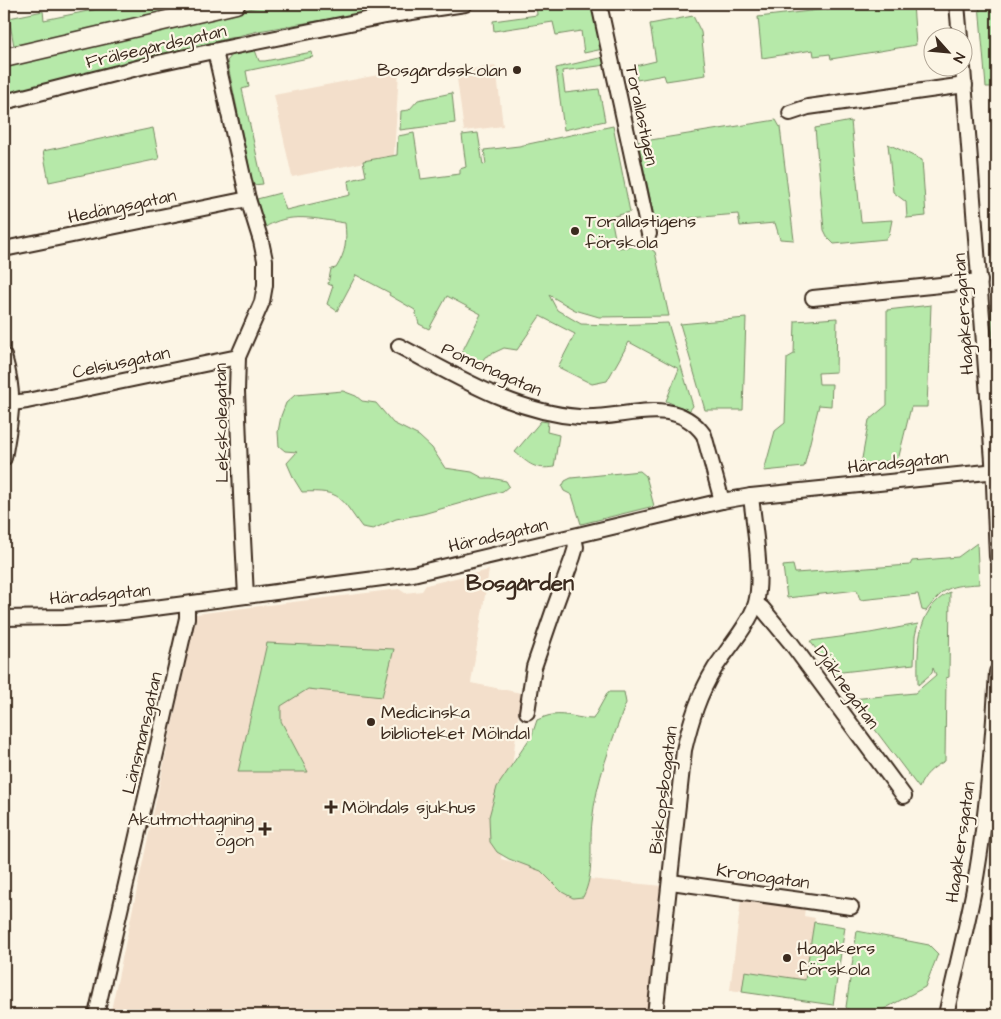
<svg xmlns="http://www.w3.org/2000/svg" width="1001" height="1019" font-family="'Architects Daughter',sans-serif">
<rect width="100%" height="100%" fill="#fcf5e5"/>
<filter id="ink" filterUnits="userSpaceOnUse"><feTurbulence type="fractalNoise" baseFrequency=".02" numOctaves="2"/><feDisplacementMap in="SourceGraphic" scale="10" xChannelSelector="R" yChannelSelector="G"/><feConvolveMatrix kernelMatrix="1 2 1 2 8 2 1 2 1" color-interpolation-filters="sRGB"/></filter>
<g filter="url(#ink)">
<g fill="#f3dfcb">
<polygon points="496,66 503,126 464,131 456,71"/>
<polygon points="399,71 394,156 292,177 274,95"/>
<polygon points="489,570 471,683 521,693 501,859 578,878 663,886 652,1015 110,1015 196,614 399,589 405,593 422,591 426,585"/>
<polygon points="741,900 805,908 804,916 815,918 814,922 845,927 833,1005 730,990"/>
</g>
<g fill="#b6e9a9" stroke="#788a64">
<polygon points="122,4 200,4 69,36 14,46 9,18 43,11 44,20"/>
<polygon points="272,4 425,4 382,10 258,31 4,94 4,66 180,23"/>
<polygon points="536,4 591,4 593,5 603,49 584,53 581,31 556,35 553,22 494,31 493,21 537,15"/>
<polygon points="871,4 913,4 916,45 831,59 830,54 814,56 813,50 762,58 758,17"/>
<polygon points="979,4 997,4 997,87 986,87"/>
<polygon points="693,16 701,32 706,75 666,81 664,75 637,80 635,66 656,61 650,24"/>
<polygon points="255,50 259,61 265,61 312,52 313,57 246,71 249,87 242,89 263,184 253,185 227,61 232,55"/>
<polygon points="604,57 606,65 562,71 565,93 599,89 605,121 564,130 556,68"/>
<polygon points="452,93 455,123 400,130 401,111 409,110 418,100"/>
<polygon points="776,120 780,127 794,240 780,239 775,223 740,226 738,214 655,221 638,142"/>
<polygon points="851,121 861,222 892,220 889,235 886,239 834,244 828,238 824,230 815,128"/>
<path d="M 613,126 L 630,212 L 611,217 L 617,248 L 645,245 L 655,252 L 669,316 L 599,317 L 575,310 L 549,295 L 557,310 L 581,324 L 612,325 L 668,323 L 693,406 L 689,411 L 666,401 L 679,369 L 629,342 L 607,381 L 592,384 L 558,367 L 575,334 L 540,316 L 517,350 L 504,348 L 485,357 L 478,368 L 459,358 L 481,314 L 447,296 L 429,329 L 419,324 L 415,310 L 389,295 L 390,293 L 356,275 L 337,311 L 327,304 L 333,286 L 328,284 L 331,269 L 336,268 C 346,252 347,241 345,223 C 316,219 289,211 264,228 L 257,199 L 280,193 L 286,210 L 350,195 L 348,181 L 366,176 L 363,161 L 397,155 L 398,136 L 414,133 L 421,179 L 460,174 L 460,169 L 466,167 L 462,135 L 478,133 L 483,165 L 486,164 L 484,150 L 519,146 Z"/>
<polygon points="153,128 159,159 49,182 43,151"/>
<polygon points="888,144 922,160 926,216 907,218 906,202 893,192"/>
<polygon points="991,304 997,304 997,378 995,378"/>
<polygon points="931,305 927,407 911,407 898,460 861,464 869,420 887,405 887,310"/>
<polygon points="746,318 743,410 705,410 680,324"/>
<polygon points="837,318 836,372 818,373 819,384 832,384 831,406 819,405 804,467 764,471 775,431 785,423 787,358 794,354 795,321"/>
<path d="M 343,391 L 356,396 L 362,401 L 376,403 L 393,423 L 419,436 L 432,448 L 445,468 L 472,472 L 483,478 L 491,478 L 506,481 L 509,486 L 503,491 L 423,514 L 396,519 L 373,529 L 362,527 C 340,498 343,490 302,492 L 294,479 L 287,463 L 297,452 L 285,451 L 279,446 L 278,432 L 281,416 L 286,403 L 295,395 Z"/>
<path d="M 541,421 L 548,422 L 547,432 L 559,435 L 554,467 C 535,470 529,464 515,452 Z"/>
<polygon points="640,471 646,476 654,506 581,524 572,495 564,491 562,487 565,481 571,478"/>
<path d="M 977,543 L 979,584 C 948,586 946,586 926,611 L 922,610 L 918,594 L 860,600 L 857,590 L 787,598 L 783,566 L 793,565 L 795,573 L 910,565 L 912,561 L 958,557 Z"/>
<path d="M 950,592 L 949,677 L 946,678 L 945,761 C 932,768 924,775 919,788 L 852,699 L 915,693 L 936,675 L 933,668 L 932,673 L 918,685 C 918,651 914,610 950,592 Z"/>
<polygon points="918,624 915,636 914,664 842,672 836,676 810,641 870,633"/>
<polygon points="267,643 394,649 382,697 308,689 281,706 281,721 308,772 238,772"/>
<path d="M 608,692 L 624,692 L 626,703 C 612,741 596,781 592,822 C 589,848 595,873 583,897 L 573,898 L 562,892 L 541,871 L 509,859 L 497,852 L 490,842 L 489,817 L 497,787 L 532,735 L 537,720 C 542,718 548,715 553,715 C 566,713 579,719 593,719 Z"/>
<polygon points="814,922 845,927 833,1005 742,992 745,971 805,980"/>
<polygon points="857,931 929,945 938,954 925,987 873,1015 852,1015 846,1007"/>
</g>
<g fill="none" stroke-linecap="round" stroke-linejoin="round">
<defs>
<g id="minor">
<polyline points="599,4 649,234"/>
<polyline points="957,4 960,38"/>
<polyline points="215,51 248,199 261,241 265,260 265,285 262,302 238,357 237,391 242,519 246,596"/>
<polyline points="963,68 993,461 997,557"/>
<polyline points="4,102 149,65 241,45 385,16 465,4"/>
<polyline points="790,113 808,107 965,85"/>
<polyline points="4,249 248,199"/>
<polyline points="813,298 980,281"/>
<path d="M 399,346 C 457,376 513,412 579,417 C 622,421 673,392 704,435 L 722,501"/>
<path d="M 4,356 C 16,397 11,417 4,458"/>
<polyline points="12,403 27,401 238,357"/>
<polyline points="756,604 762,608 791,643 904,796"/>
<polyline points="4,618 64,617 124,612 413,574 722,501 751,496 997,471"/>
<polyline points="527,712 534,667 554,609 573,557 576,547 574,537"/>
<polyline points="671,882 851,907"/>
<polyline points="96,1015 187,618 187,605"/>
<path d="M 655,1015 L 684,750 C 691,720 699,694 715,668 C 727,650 750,623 756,603 C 763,575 754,526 751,496"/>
<path d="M 946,1015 C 955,973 966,931 974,889 C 987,817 993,745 997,672"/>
</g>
<polyline id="tertiary" points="4,58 236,4"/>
</defs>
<use href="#minor" stroke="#3b2a1e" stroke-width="18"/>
<use href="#tertiary" stroke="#3b2a1e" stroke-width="21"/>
<use href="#minor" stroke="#fcf5e5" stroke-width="14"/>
<use href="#tertiary" stroke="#fcf5e5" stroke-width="18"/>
</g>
</g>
<g fill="#3b2a1e" stroke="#fcf5e5" stroke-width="2">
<circle cx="517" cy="70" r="5"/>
<circle cx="575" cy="231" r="5"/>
<circle cx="371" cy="722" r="5"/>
<path d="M328.5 799.5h5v5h5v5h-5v5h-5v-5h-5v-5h5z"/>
<path d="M262.5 821.5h5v5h5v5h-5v5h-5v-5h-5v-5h5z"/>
<circle cx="787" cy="958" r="5"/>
</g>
<g text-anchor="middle" stroke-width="4.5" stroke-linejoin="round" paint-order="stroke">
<g font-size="18" fill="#3b2a1e" stroke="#fcf5e5">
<text transform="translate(156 46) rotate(-13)" y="6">Frälsegårdsgatan</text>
<text transform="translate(642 115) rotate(78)" y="6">Torallastigen</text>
<text transform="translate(122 206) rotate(-12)" y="6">Hedängsgatan</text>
<text transform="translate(963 314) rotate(-94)" y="6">Hagåkersgatan</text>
<text transform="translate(121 362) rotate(-12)" y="6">Celsiusgatan</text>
<text transform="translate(492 369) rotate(24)" y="6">Pomonagatan</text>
<text transform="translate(221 423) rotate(-91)" y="6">Lekskolegatan</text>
<text transform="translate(898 462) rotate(-6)" y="6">Häradsgatan</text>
<text transform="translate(498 535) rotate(-13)" y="6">Häradsgatan</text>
<text transform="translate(100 594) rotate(-5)" y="6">Häradsgatan</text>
<text transform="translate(847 687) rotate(54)" y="6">Djäknegatan</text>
<text transform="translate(142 733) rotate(-77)" y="6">Länsmansgatan</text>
<text transform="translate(663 790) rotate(-83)" y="6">Biskopsbogatan</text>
<text transform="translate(960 842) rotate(-82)" y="6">Hagåkersgatan</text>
<text transform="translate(763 876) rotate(8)" y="6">Kronogatan</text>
</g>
<g font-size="18" fill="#3b2a1e" stroke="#fcf5e5" text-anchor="start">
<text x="507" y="76" text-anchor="end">Bosgårdsskolan</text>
<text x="585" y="227">Torallastigens<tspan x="585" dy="21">förskola</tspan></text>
<text x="381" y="718">Medicinska<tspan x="381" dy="21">biblioteket Mölndal</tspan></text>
<text x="342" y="813">Mölndals sjukhus</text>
<text x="254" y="825" text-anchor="end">Akutmottagning<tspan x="254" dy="21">ögon</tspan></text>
<text x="797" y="954">Hagåkers<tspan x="797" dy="21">förskola</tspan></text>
</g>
<g font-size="22" font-weight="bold" fill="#3b2a1e" stroke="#fcf5e5">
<text x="520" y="590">Bosgården</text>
</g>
</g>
<rect width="1001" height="1019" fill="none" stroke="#fcf5e5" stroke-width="20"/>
<rect x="10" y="10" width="981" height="999" fill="none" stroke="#3b2a1e" stroke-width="2" filter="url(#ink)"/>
<g transform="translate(948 52) rotate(117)"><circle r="24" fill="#fcf5e5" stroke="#afa495"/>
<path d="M0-4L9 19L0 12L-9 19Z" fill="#3b2a1e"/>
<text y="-8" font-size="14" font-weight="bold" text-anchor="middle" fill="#3b2a1e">N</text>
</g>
</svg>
